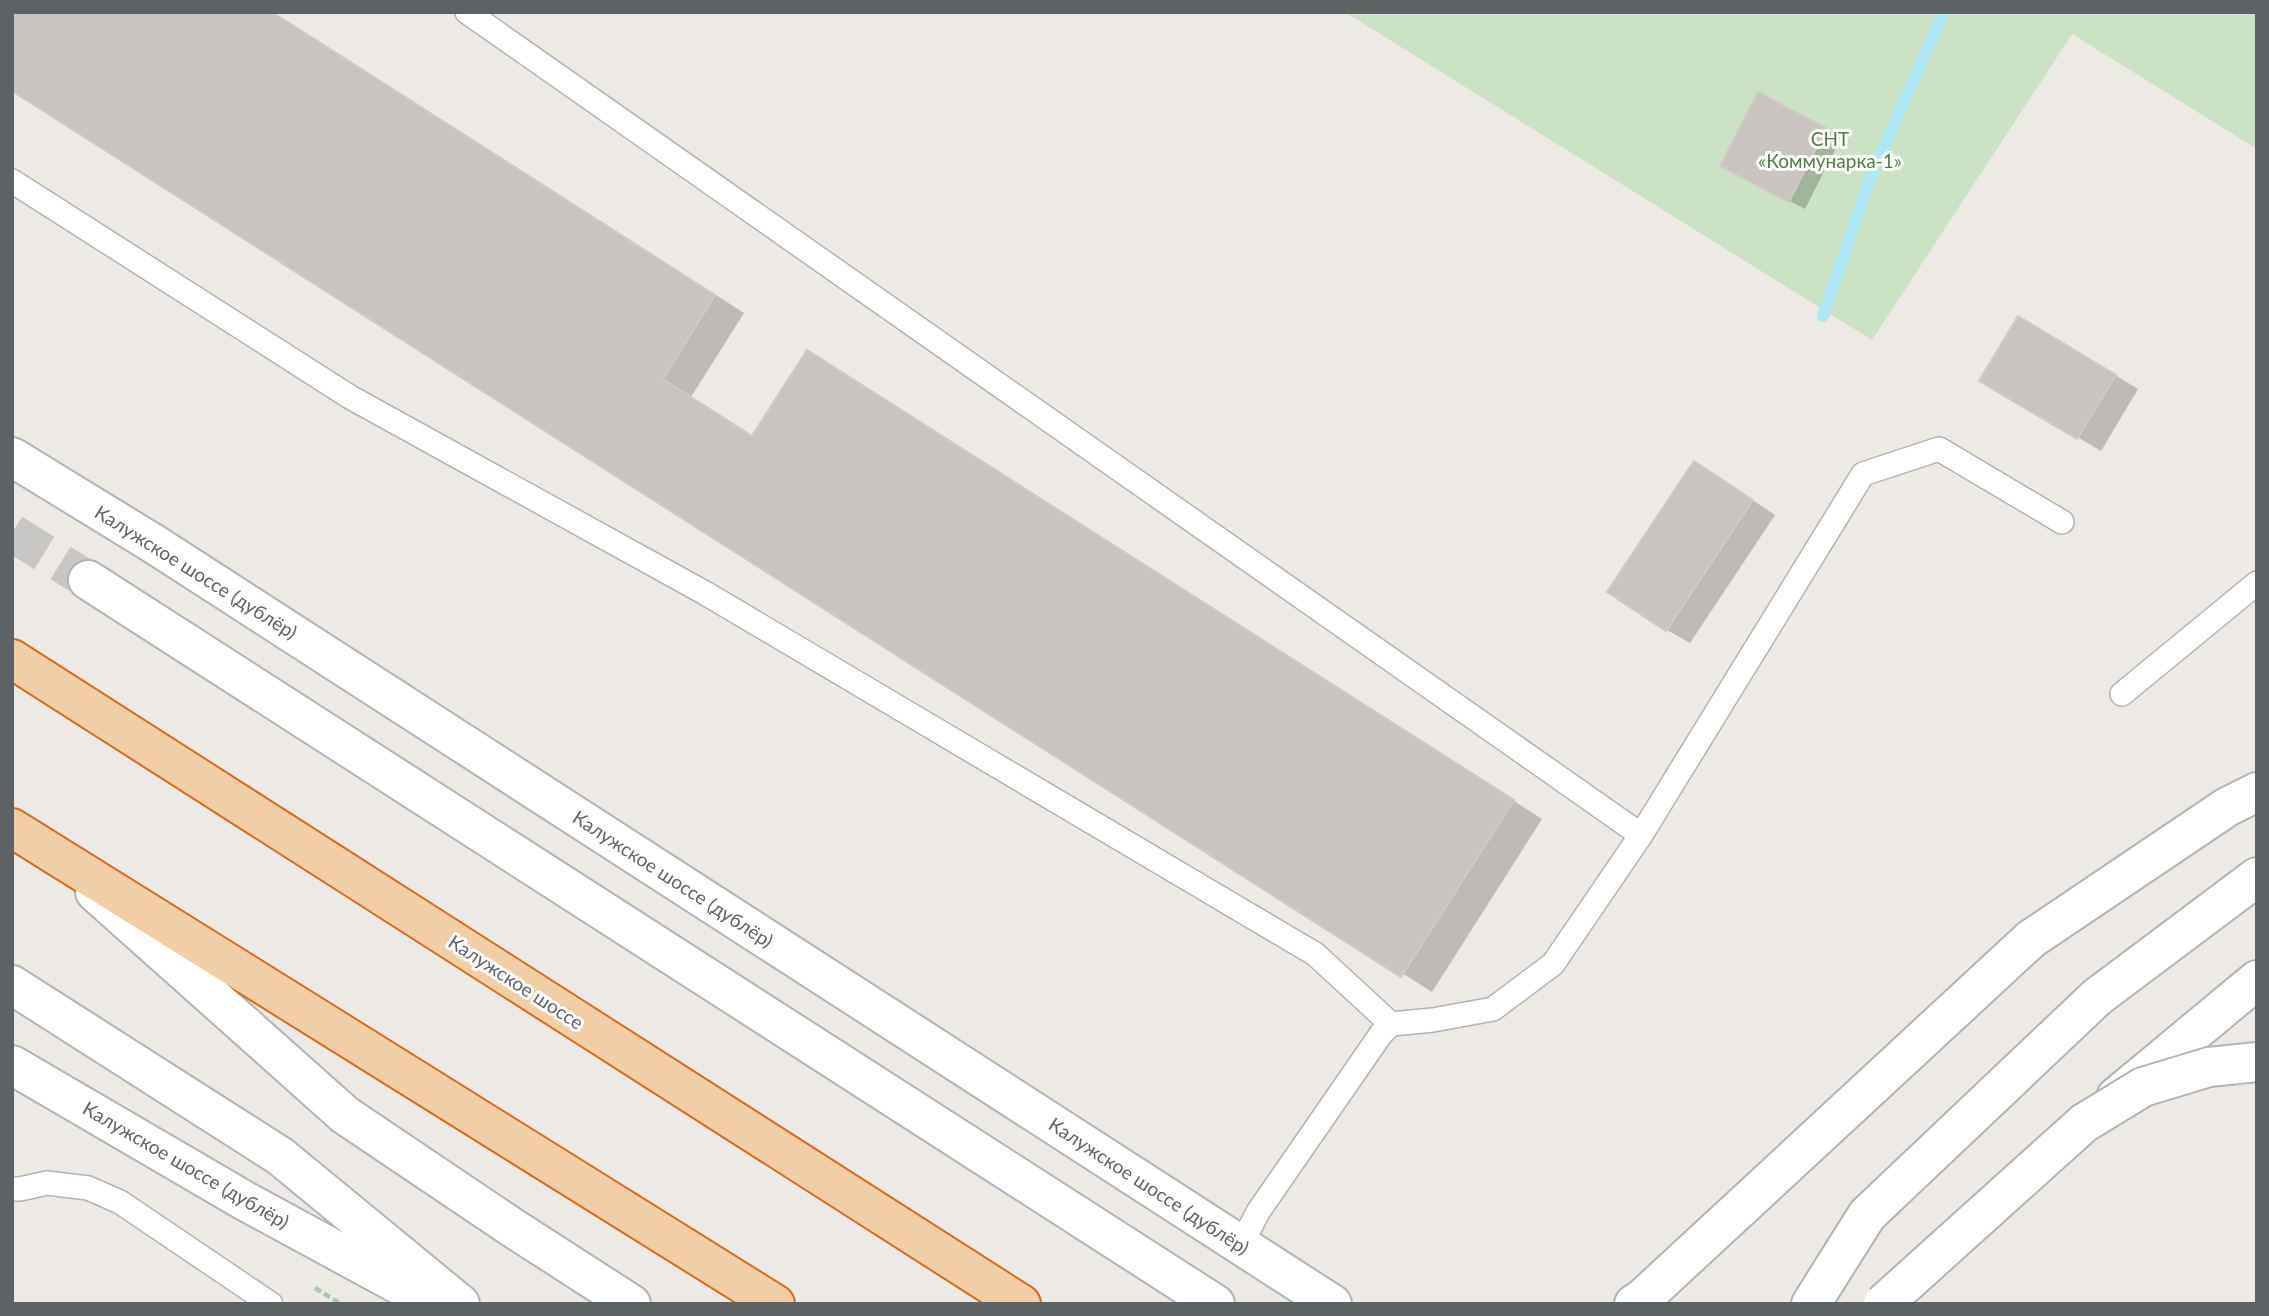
<svg xmlns="http://www.w3.org/2000/svg" width="2269" height="1316" font-family="Lato,sans-serif">
<rect width="100%" height="100%" fill="#ede9e5"/>
<polygon fill="#cce2c5" points="1345,12 2257,12 2257,149 2072,34 1872,340"/>
<g fill="#0003">
<polygon points="272,12 744,313 691,397 753,437 837,369 1542,819 1432,992 12,89"/>
<polygon points="1825,129 1841,138 1805,209 1738,174"/>
<polygon points="2042,331 2138,389 2101,451 1982,380"/>
<polygon points="1718,477 1775,515 1690,643 1667,630"/>
</g>
<g fill="none" stroke-linecap="round" stroke-linejoin="round">
<polyline stroke="#aee8f4" stroke-width="12" points="1823,316 1871,176 1944,12"/>
</g>
<g fill="#c9c4c2" stroke="#d1cac4" stroke-width="2">
<polygon points="12,12 272,12 715,295 663,379 752,436 807,350 1514,800 1401,977 12,91"/>
<polygon points="1758,92 1826,128 1789,202 1720,166"/>
<polygon points="2018,316 2116,375 2077,439 1979,381"/>
<polygon points="1694,461 1753,500 1666,631 1607,592"/>
</g>
<g fill="none" stroke-linecap="round" stroke-linejoin="round">
<polyline stroke="#c9c7c5" stroke-width="38" stroke-dasharray="38 19" stroke-linecap="butt" points="12,533 88,580"/>
<defs>
<g id="service">
<polyline points="467,12 1641,835"/>
<polyline points="12,181 350,397 705,593 1315,954 1391,1024"/>
<polyline points="2122,694 2257,583"/>
<polyline points="12,1189 20,1189 47,1183 88,1188 120,1202 271,1304"/>
<polyline points="1241,1245 1258,1212 1381,1034 1391,1024 1433,1020 1493,1009 1553,964 1641,835 1863,474 1939,449 2062,522"/>
</g>
<g id="minor">
<polyline points="2116,1097 2257,980"/>
<polyline points="1634,1304 1642,1299 2031,939 2227,807 2257,792"/>
<polyline points="1811,1304 1867,1215 2097,997 2257,877"/>
</g>
<polyline id="tertiary" points="95,892 345,1115 513,1228 631,1304"/>
<g id="secondary">
<polyline points="12,457 154,544 1332,1304"/>
<polyline points="88,580 1215,1304"/>
<polyline points="12,985 280,1156 460,1304"/>
<polyline points="12,1065 245,1201 431,1302"/>
</g>
<g id="trunk">
<polyline points="12,659 1021,1304"/>
<polyline points="12,828 775,1304"/>
</g>
</defs>
<use href="#service" stroke="#b0b4b6" stroke-width="26"/>
<use href="#minor" stroke="#b0b4b6" stroke-width="42"/>
<use href="#tertiary" stroke="#b0b4b6" stroke-width="42"/>
<use href="#secondary" stroke="#b0b4b6" stroke-width="42"/>
<use href="#trunk" stroke="#d66c1c" stroke-width="42"/>
<polyline stroke="#a7cea7" stroke-width="4.5" stroke-dasharray="7 3.5" stroke-linecap="butt" points="315,1288 341,1304"/>
<use href="#service" stroke="#fff" stroke-width="23"/>
<use href="#minor" stroke="#fff" stroke-width="38"/>
<use href="#tertiary" stroke="#fff" stroke-width="38"/>
<use href="#secondary" stroke="#fff" stroke-width="38"/>
<use href="#trunk" stroke="#f2cea6" stroke-width="38"/>
<defs>
<polyline id="tertiary-bridge" points="1883,1304 2084,1123 2143,1087 2209,1067 2257,1062"/>
</defs>
<use href="#tertiary-bridge" stroke="#b0b4b6" stroke-width="42" stroke-linecap="butt"/>
<use href="#tertiary-bridge" stroke="#fff" stroke-width="38"/>
</g>
<g text-anchor="middle" stroke-width="6" stroke-linejoin="round" paint-order="stroke">
<g font-size="19" fill="#4e8040" stroke="#fff">
<text x="1830" y="146">СНТ<tspan x="1830" dy="22">«Коммунарка-1»</tspan></text>
</g>
<g font-size="19" fill="#5d6264" stroke="#fff">
<text transform="translate(196 572) rotate(32)" y="7">Калужское шоссе (дублёр)</text>
<text transform="translate(673 879) rotate(33)" y="7">Калужское шоссе (дублёр)</text>
<text transform="translate(516 982) rotate(33)" y="7">Калужское шоссе</text>
<text transform="translate(186 1165) rotate(30)" y="7">Калужское шоссе (дублёр)</text>
<text transform="translate(1149 1186) rotate(33)" y="7">Калужское шоссе (дублёр)</text>
</g>
</g>
<rect width="2269" height="1316" fill="none" stroke="#5d6264" stroke-width="28"/>
</svg>
